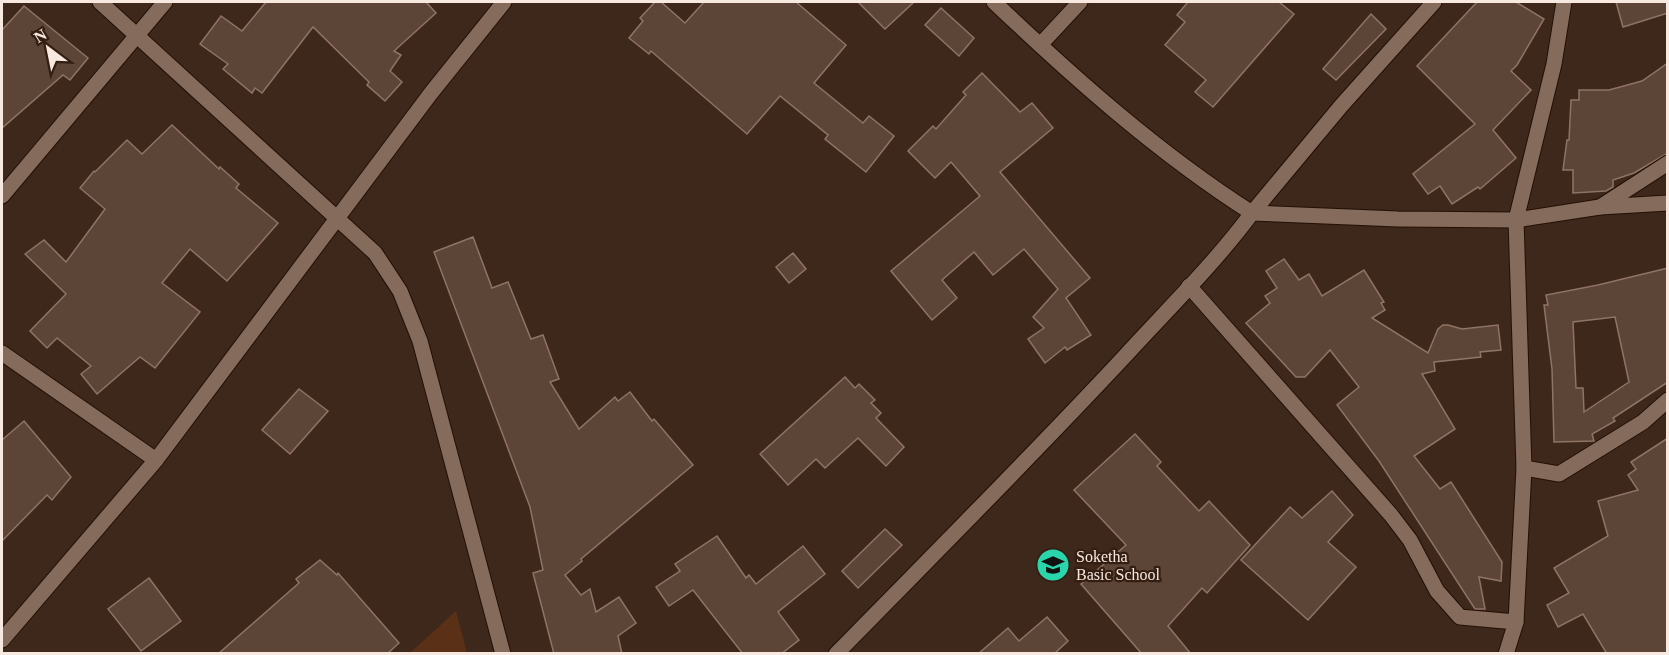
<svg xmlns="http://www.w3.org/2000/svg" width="1669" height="655" font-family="'Times New Roman',serif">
<rect width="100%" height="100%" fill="#3d281b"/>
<polygon fill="#5a3117" points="456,611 467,653 410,653"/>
<g fill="#5c4437" stroke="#8e7465" stroke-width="1.5" fill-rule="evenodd">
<polygon points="266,2 426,2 436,13 394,51 401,55 390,71 402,82 385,101 367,85 369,82 313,27 262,93 255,88 252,93 223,69 228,64 200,44 221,16 242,31"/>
<polygon points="655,2 661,2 685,23 704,2 796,2 846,45 814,83 863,123 869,116 894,136 866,172 825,139 828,135 780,96 747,134 651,51 649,54 629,38 643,21 640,18"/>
<polygon points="858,2 914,2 885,29"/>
<polygon points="1188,2 1279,2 1294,14 1213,107 1195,92 1206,80 1165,45 1185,22 1177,15"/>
<polygon points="1477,2 1516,2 1544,19 1517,65 1511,71 1531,90 1493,130 1516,158 1480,189 1478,187 1452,204 1440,186 1428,194 1413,174 1475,124 1417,66"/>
<polygon points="1616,2 1668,2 1668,13 1623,27"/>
<polygon points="24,6 88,58 70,80 63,75 2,128 2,30"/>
<polygon points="941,8 974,38 959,56 925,25"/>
<polygon points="1371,14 1386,29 1336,80 1323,69"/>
<polygon points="1668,63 1668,153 1634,173 1613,180 1613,187 1606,191 1573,193 1573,170 1563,170 1567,140 1569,140 1571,100 1579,100 1579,90 1609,90 1642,81"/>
<polygon points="982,73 1020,112 1032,103 1053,128 1000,172 1090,278 1066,298 1091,335 1067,350 1065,347 1045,363 1028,339 1044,328 1033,317 1058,289 1024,249 993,275 974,252 942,280 957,298 932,320 891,271 980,196 951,162 935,178 908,151 933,126 936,129 966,95 963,92"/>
<polygon points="172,125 219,169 220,167 239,184 236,188 278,223 227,281 190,249 162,283 200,312 155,368 140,357 97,394 81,374 91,366 57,338 47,348 30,331 66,294 25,254 44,240 66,262 105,209 80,188 94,171 95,172 127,140 142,154"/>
<polygon points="473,237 492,288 508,282 531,339 543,335 559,379 550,382 579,429 615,397 618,401 630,392 652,421 654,419 693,465 581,559 582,561 565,575 581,595 590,589 596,612 619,597 636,623 618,636 622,654 554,654 533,573 543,570 530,507 434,252"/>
<polygon points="793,253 806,269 789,283 776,267"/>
<polygon points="1284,259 1299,280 1309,274 1322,296 1364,270 1384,302 1381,303 1385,310 1372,318 1428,353 1438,329 1443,325 1448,325 1462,329 1498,325 1501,350 1480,352 1481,357 1434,362 1435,371 1422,374 1455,429 1414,456 1440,489 1451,482 1502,562 1501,581 1479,577 1485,609 1475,609 1379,461 1337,405 1359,387 1330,350 1305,377 1296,377 1246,323 1270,303 1265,296 1277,288 1266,271"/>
<path d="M 1668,268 L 1668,382 L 1613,418 L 1615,421 L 1592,434 L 1594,441 L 1554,442 L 1552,369 L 1544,305 L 1548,305 L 1546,295 L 1598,285 ZM 1615,317 L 1629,382 L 1584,412 L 1583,388 L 1576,388 L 1573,322 Z"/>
<polygon points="845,377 855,388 859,384 875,400 871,403 881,413 876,418 904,447 886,466 858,438 825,468 816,459 788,485 760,454"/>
<polygon points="299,389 328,411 290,454 262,430"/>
<polygon points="24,421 71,477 52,500 47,495 2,541 2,440"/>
<polygon points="1135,434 1161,462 1157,466 1199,511 1209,501 1250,545 1207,593 1202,588 1168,626 1191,654 1142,654 1081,584 1126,545 1074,490"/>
<polygon points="1668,438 1668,654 1607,654 1583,614 1558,627 1547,605 1569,593 1554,568 1608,536 1598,501 1638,490 1628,475 1636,469 1631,462"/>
<polygon points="1332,491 1353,515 1328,542 1356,567 1308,620 1241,560 1290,507 1302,518"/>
<polygon points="885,529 902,545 858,588 842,571"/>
<polygon points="717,536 746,578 749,575 756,584 803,546 825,574 778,612 799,640 781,654 743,654 693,590 669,606 656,587 680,571 675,564"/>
<polygon points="320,560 337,575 338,573 399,643 387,654 218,654 299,583 296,579"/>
<polygon points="149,578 181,621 141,651 108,609"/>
<polygon points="1047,617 1068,641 1054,654 978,654 1008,628 1019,641"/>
</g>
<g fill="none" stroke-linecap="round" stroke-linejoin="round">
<defs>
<g id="street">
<path d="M 994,2 C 1074,78 1158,153 1252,213 L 1341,106 L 1434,2"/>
<polyline points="1040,45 1080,2"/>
<polyline points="2,196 165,2"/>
<polyline points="1600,207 1668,163"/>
<polyline points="1189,286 1391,515 1410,540 1437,591 1460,617 1516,622"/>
<polyline points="2,353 156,460"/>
<polyline points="1524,468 1559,474 1643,422 1668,400"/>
<polyline points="2,640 156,460 431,93 504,2"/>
<polyline points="1506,654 1516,622 1524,468 1516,220 1554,64 1564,2"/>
</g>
<g id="secondary">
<polyline points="100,2 375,253 400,291 420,341 503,654"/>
<path d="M 836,654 C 933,555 1031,457 1125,356 C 1168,309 1214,264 1252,213 L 1398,219 L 1516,220 L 1600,207 L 1668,203"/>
</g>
</defs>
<use href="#street" stroke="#231005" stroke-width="17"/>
<use href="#secondary" stroke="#231005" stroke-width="17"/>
<use href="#street" stroke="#846b5c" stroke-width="15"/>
<use href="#secondary" stroke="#846b5c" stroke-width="15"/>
</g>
<defs>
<symbol id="school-disc" viewBox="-11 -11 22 22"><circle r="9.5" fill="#2bd5ac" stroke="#331e11"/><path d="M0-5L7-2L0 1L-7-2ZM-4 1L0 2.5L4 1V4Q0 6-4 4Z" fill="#111"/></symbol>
</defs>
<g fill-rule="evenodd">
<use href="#school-disc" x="1034" y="546" width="38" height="38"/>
</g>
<g text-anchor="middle" stroke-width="4.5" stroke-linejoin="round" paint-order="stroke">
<g font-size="16" fill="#f7e8e0" stroke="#331e11" text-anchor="start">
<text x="1076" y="562">Soketha<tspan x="1076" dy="18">Basic School</tspan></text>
</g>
</g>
<rect width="1669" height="655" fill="none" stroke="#f7e8e0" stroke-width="6"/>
<g transform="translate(48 48) rotate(328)" stroke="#331e11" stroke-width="4.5" paint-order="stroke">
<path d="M0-4.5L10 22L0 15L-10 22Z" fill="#f7e8e0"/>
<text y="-9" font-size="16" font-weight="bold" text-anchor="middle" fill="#f7e8e0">N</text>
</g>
</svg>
